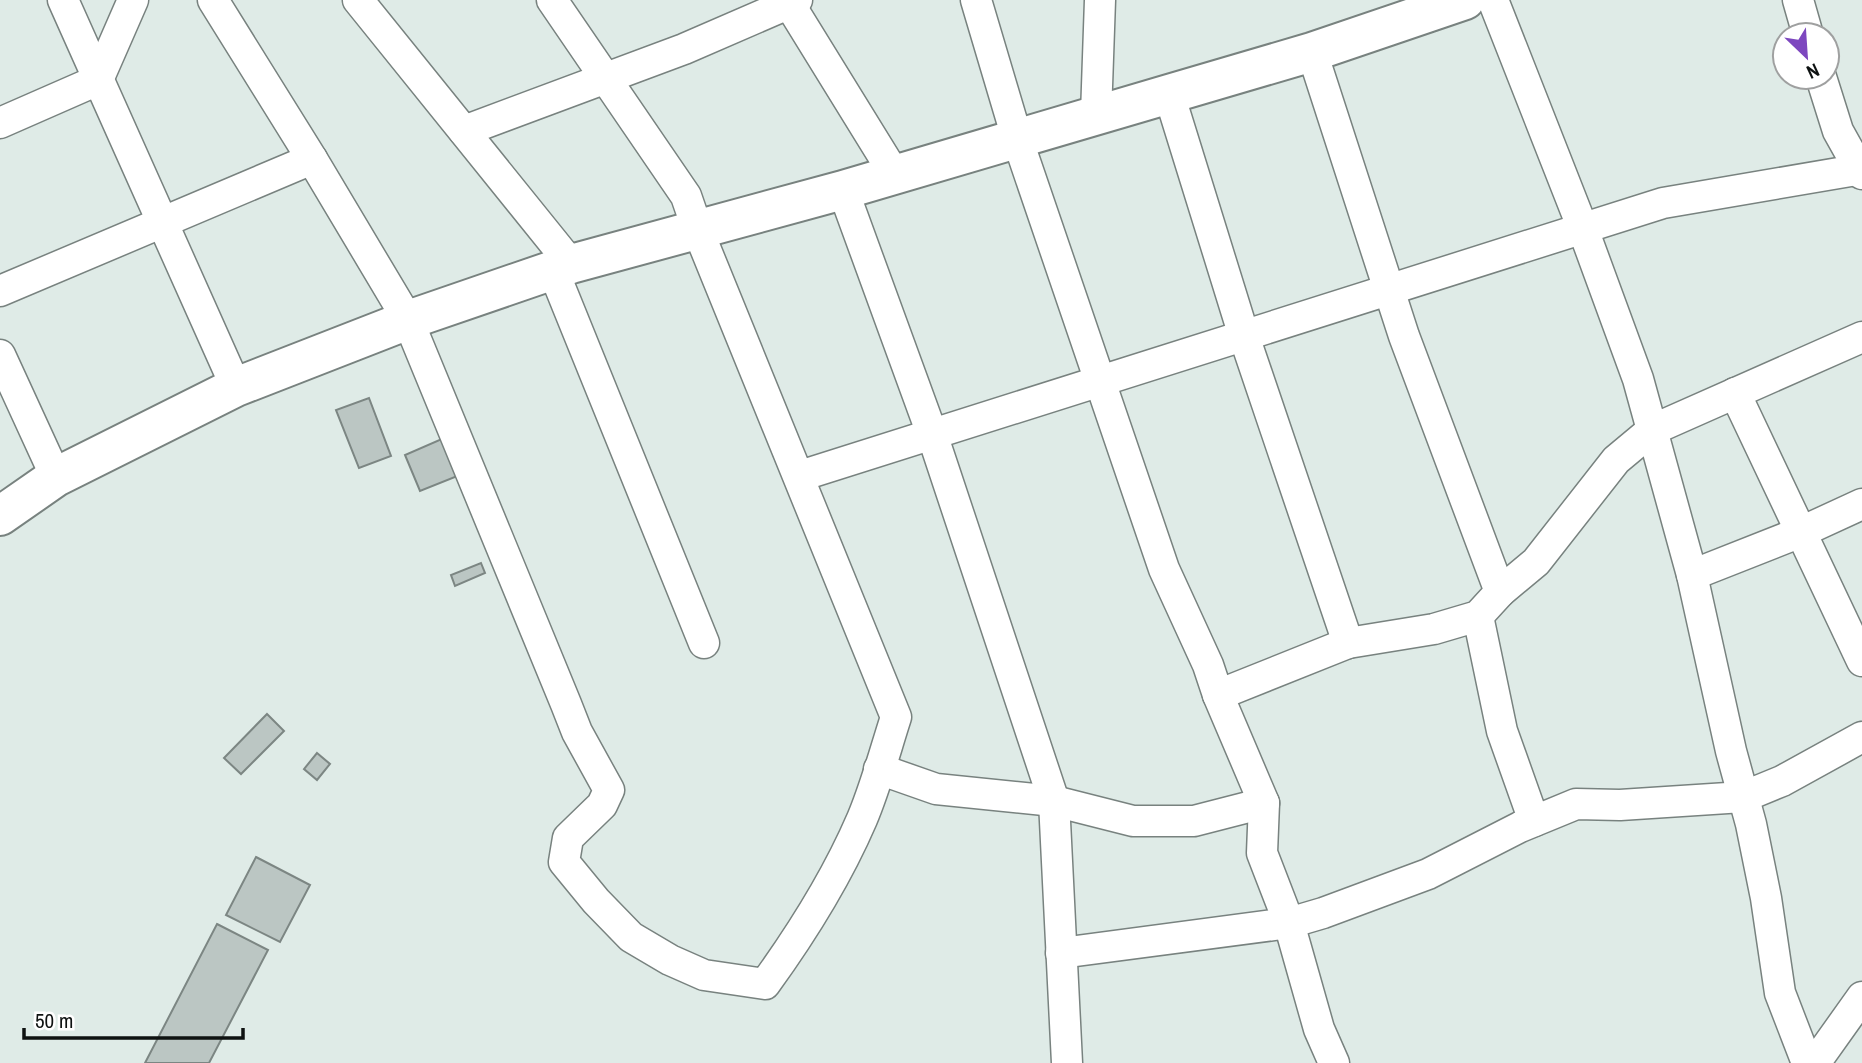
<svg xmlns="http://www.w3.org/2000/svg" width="1862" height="1063" font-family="'Archivo Narrow',sans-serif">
<rect width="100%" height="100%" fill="#dfebe7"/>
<g fill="#bbc6c3" stroke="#7c8683" stroke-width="2">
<polygon points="369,398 391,456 359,468 336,410"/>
<polygon points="444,438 460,475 420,491 405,455"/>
<polygon points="481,563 485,573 455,586 451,575"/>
<polygon points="267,714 284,731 241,774 224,758"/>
<polygon points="317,753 330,764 317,780 304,769"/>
<polygon points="256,857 310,885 280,942 226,915"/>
<polygon points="217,924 268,950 209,1063 145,1063"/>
</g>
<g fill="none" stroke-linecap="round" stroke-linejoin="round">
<defs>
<g id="street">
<polyline points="63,0 236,387"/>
<path d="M 213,0 L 312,159 L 408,320 L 566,704 L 577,732 L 609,790 L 602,805 L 568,838 L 564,862 L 596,901 L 631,937 L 670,960 L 704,975 L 765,984 C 802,933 837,877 862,819 C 876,786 885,751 896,717 L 697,228 L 686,196 L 552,0"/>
<polyline points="358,0 571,264"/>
<polyline points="787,0 895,175"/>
<polyline points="976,0 1017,138 1164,569 1208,665 1218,695 1264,803 1262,853 1289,923 1319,1029 1334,1063"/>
<polyline points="1493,0 1583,229 1638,379 1692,575 1731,751 1751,824 1766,898 1780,993 1807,1063"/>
<polyline points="1798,0 1808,35"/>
<polyline points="1821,77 1838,131 1862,174"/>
<polyline points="1169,94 1244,336 1348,643"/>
<polyline points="1096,115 1100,0"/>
<polyline points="0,123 98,80 133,0"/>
<polyline points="464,131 684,49 797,0"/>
<polyline points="843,190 932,434 1054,801 1067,1063"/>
<polyline points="553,270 704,643"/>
<polyline points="0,291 312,159"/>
<polyline points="0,355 56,477"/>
<polyline points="1735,393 1862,661"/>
<polyline points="800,476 1663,203 1862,169"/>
<polyline points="1692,575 1801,532 1862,504"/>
<polyline points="1500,592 1536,562 1616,460 1652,430 1862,337"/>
<polyline points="1478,616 1502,731 1534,821"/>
<polyline points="1218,695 1348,643 1434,629 1478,616 1500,592 1404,336 1312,52"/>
<polyline points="879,769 936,789 1054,801 1133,821 1194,821 1264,803"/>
<polyline points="1061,953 1289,923 1323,913 1428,874 1520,827 1576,804 1620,805 1743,797 1782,781 1862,737"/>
<polyline points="1815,1063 1862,997"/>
</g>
<polyline id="primary" points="0,516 56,477 236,387 408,320 571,264 843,190 1169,94 1312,52 1465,0"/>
</defs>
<use href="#street" stroke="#78827f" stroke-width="33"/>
<use href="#primary" stroke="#78827f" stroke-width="42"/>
<use href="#street" stroke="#fff" stroke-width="30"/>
<use href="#primary" stroke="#fff" stroke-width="38"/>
</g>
<g transform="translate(1806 56) rotate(155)"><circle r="33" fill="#ffffff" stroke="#9fa0a0" stroke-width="2"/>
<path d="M0-5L12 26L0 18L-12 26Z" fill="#7d47bf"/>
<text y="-10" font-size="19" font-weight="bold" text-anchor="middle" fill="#0e1211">N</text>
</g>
<path d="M24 1028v10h219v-10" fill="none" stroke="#0e1211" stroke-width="3.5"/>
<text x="35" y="1028" font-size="21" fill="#0e1211" stroke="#ffffff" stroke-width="5" paint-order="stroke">50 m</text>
</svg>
